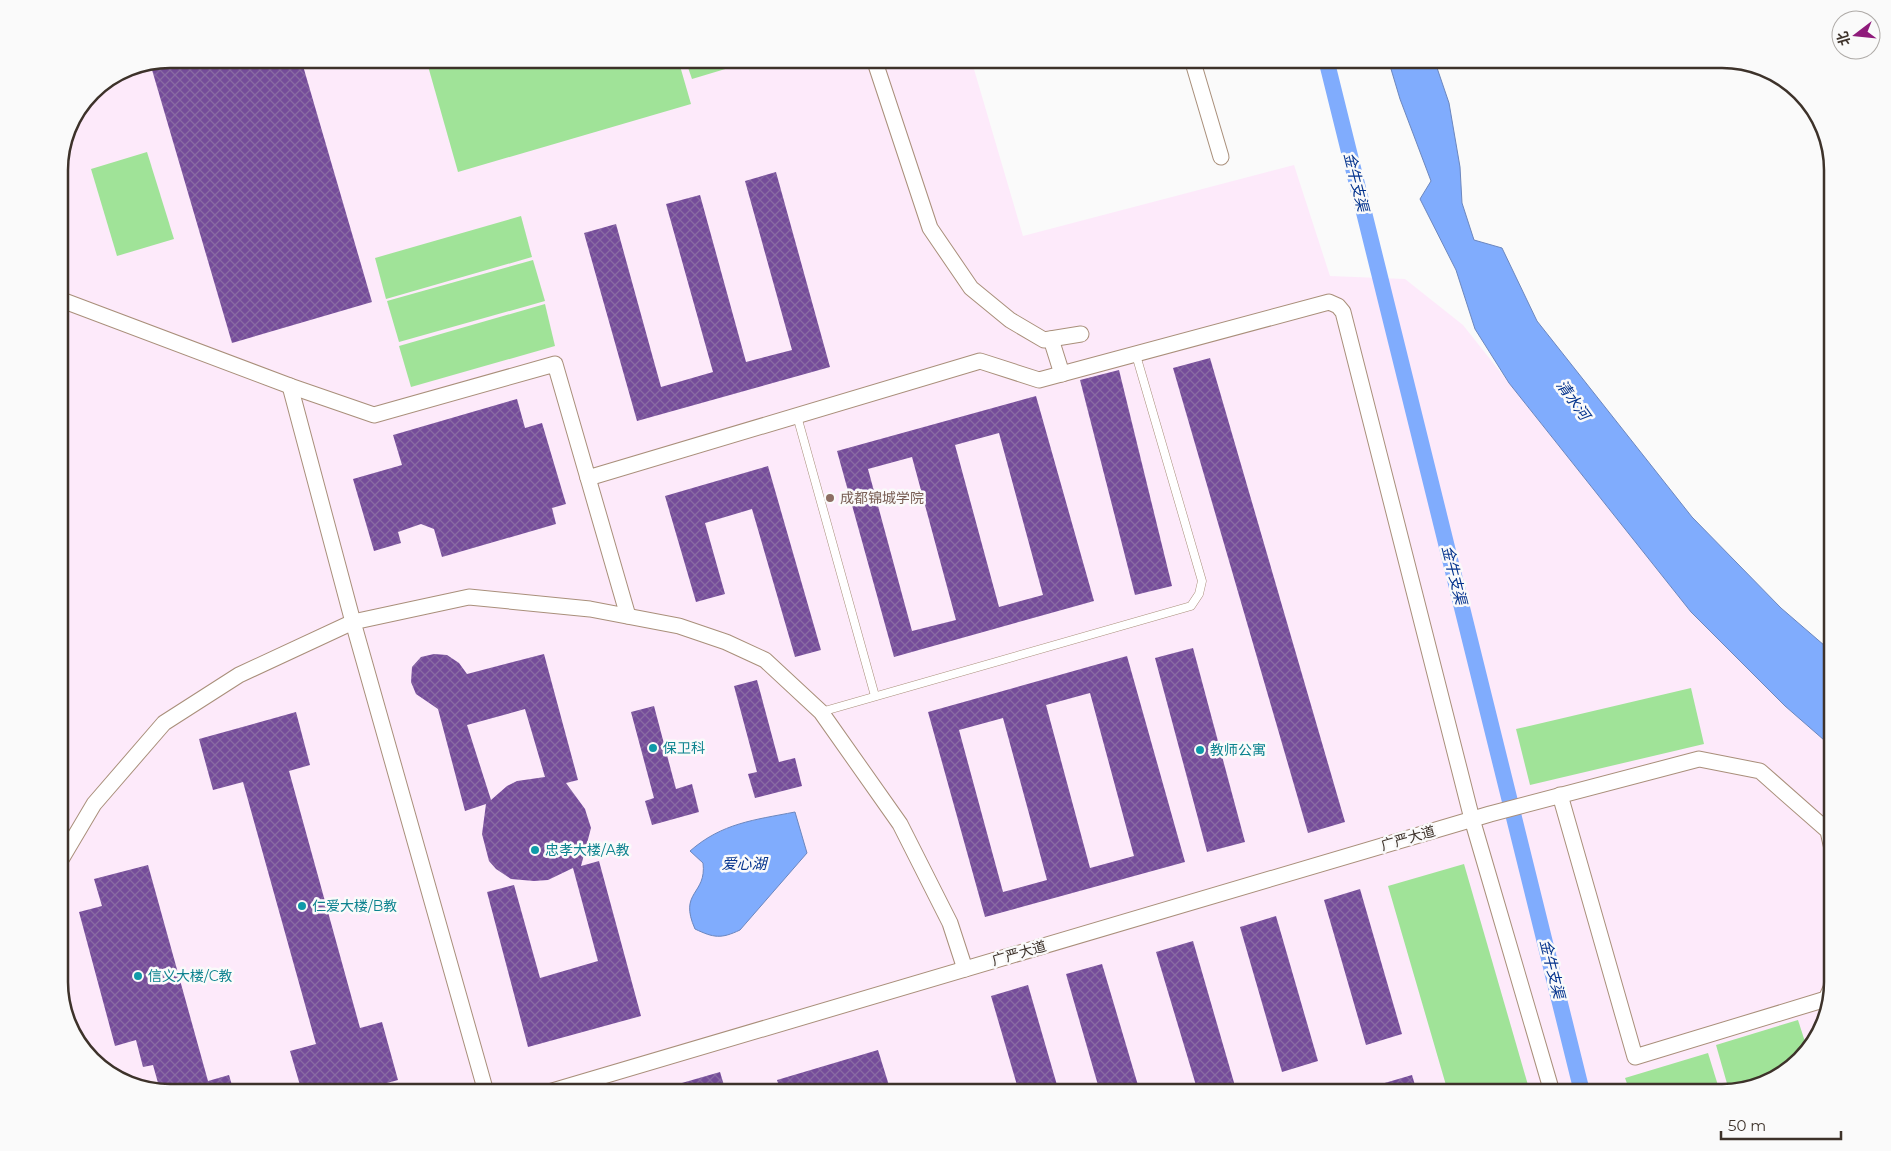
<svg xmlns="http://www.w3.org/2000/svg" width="1891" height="1151" font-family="Montserrat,'Noto Sans SC',sans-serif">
<defs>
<pattern id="building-cross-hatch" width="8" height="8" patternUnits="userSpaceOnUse" patternTransform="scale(1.25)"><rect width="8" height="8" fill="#754c9a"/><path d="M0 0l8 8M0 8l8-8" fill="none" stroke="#896aa3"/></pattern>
</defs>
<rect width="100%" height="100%" fill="#fafafa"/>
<polygon fill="#fdeafa" points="169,59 971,59 1023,236 1294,165 1330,276 1405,279 1463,325 1691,612 1785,706 1832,747 1832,982 1817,1037 1777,1077 1722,1092 169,1092 114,1077 74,1037 59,989 59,162 64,139 91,91 127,67"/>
<g fill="#a0e398">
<polygon points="426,59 678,59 691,104 458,172"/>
<polygon points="685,59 740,59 742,64 692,79"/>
<polygon points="147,152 174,239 117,256 91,169"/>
<polygon points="521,216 532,257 386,299 375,258"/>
<polygon points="533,260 545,301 399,342 387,301"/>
<polygon points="545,304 555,346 411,387 399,346"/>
<polygon points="1691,688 1704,744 1530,785 1516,729"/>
<polygon points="1464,864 1530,1092 1448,1092 1388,886"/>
<polygon points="1798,1020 1807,1048 1784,1071 1728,1087 1716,1045"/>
<polygon points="1708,1053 1720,1092 1630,1092 1625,1078"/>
</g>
<g fill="#80acfd" stroke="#6c87be">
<polygon points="1388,59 1434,59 1449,103 1460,167 1462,203 1474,240 1502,248 1537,321 1692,517 1781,608 1832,652 1832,747 1785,706 1691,612 1509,383 1475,329 1456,270 1420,199 1431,181 1400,99"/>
<path d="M 795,812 L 807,853 L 740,930 C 721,939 714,938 695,929 C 678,891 707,895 703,863 L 690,851 C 722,823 754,820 795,812 Z"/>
</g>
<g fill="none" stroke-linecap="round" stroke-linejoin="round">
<polyline stroke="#80acfd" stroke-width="16" points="1326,59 1582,1092"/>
</g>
<g fill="url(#building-cross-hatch)" fill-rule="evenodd">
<polygon points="169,59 301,59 372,302 232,343 150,63"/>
<polygon points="776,172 830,367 637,421 584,233 616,224 661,387 713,372 666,204 700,195 746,362 792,350 745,181"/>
<polygon points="1210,358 1345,822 1308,833 1173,368"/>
<polygon points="1119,370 1172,586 1135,595 1080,380"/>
<path d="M 1036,396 L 1094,601 L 894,657 L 837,451 ZM 999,433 L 1043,595 L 999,607 L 955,445 ZM 912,457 L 956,620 L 912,631 L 868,469 Z"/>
<polygon points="517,399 525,428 542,423 566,504 552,508 556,524 442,557 434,529 421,524 398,532 401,543 374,551 353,479 402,465 393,435"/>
<polygon points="768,466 821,650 795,657 752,509 705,523 725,594 696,602 665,496"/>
<polygon points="1193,648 1245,842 1207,852 1155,658"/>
<path d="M 434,654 L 447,655 L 459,663 L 467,674 L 544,654 L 578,780 L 566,783 L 585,809 L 591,828 L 581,866 L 599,861 L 641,1016 L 528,1047 L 487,892 L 514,885 L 540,978 L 598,961 L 573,868 L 548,880 L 534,881 L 511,879 L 496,869 L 489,861 L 482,834 L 486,804 L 465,811 L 438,709 L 416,694 L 411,682 L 412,667 L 421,657 ZM 525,709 L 545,777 L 517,781 L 507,786 L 491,800 L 467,725 Z"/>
<path d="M 1127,656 L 1185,862 L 985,917 L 928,712 ZM 1090,693 L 1134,856 L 1090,868 L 1046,705 ZM 1003,718 L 1047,880 L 1003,892 L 959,730 Z"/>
<polygon points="757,680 779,762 795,758 802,786 755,798 748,774 757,772 734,686"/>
<polygon points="654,706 676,789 692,784 699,812 652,825 645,801 654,798 631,712"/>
<polygon points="296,712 310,765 289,771 360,1028 382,1022 398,1080 354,1092 302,1092 290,1051 316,1044 243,782 213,790 199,739"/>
<polygon points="148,865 208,1081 229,1075 234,1092 169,1092 160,1090 153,1065 143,1067 136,1040 115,1046 79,912 102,906 94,879"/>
<polygon points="1360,889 1402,1034 1366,1045 1324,900"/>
<polygon points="1276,916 1318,1061 1282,1072 1240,927"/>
<polygon points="1193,941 1235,1086 1214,1092 1198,1092 1156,952"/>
<polygon points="1102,964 1140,1092 1100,1092 1066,974"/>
<polygon points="1028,985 1059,1092 1019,1092 991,996"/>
<polygon points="878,1050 891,1092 781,1092 777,1080"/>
<polygon points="720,1072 726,1092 661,1092 661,1089"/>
<polygon points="1412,1075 1417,1092 1364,1092 1364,1089"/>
</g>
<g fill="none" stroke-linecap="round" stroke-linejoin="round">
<defs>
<g id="lane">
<polyline points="797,416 875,696"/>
<polyline points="821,712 1191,606 1199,594 1202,581 1136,355"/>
</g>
<g id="street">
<polyline points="874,59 930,228 971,288 1010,320 1044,340 1081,334"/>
<polyline points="1192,59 1221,157"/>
<polyline points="59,299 290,386 374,415 555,364 588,478 980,361 1039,380 1329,302 1338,306 1343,312 1472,819 1552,1092"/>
<polyline points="1051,339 1062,374"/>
<polyline points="290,386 353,622 486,1092"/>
<polyline points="588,478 628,616"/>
<polyline points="1560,795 1635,1057 1826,999 1831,988"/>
<polyline points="59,863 94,804 164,723 239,675 353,622 469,597 590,609 679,626 726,642 765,660 821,712 900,824 950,923 965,969"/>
<polyline points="549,1092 1490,814 1699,759 1760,771 1828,831 1832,849"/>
</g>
</defs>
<use href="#lane" stroke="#a98f7a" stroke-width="9"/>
<use href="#street" stroke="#a98f7a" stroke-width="17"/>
<use href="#lane" stroke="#fff" stroke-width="8"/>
<use href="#street" stroke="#fff" stroke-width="15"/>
</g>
<circle fill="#8d6e63" stroke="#fafafa" stroke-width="2" cx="830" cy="498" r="5"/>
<g fill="#0f9aa8" stroke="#fafafa" stroke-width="2">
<circle cx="653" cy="748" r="5"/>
<circle cx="1200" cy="750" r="5"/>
<circle cx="535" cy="850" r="5"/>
<circle cx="302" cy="906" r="5"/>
<circle cx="138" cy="976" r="5"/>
</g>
<g text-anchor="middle" stroke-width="5" stroke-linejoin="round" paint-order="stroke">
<g font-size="14" fill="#785e54" stroke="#fafafa" text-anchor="start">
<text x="840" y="503">成都锦城学院</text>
</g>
<g font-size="14" fill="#0d838f" stroke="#fafafa" text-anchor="start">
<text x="663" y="753">保卫科</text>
<text x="1210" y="755">教师公寓</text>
<text x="545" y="855">忠孝大楼/A教</text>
<text x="312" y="911">仁爱大楼/B教</text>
<text x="148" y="981">信义大楼/C教</text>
</g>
<g font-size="14" fill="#3d322a" stroke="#fafafa">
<text transform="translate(1408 838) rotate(-16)" y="5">广严大道</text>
<text transform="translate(1019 953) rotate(-16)" y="5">广严大道</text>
</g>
<g font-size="15" font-style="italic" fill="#04338d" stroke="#fafafa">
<text transform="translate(1356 182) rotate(76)" y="5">金牛支渠</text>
<text transform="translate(1573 400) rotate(54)" y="5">清水河</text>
<text transform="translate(1454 575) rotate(76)" y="5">金牛支渠</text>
<text x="744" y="869">爱心湖</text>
<text transform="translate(1552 969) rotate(76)" y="5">金牛支渠</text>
</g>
</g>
<path d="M0 0H1891V1151H0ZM170 68H1722A102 102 0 0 1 1824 170V982A102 102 0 0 1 1722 1084H170A102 102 0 0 1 68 982V170A102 102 0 0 1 170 68Z" fill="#fafafa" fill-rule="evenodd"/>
<path fill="none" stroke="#3d322a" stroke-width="2.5" d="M170 68H1722A102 102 0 0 1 1824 170V982A102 102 0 0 1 1722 1084H170A102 102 0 0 1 68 982V170A102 102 0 0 1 170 68Z"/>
<g transform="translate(1856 35) rotate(254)"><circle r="24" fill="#fafafa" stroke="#aeaaa7"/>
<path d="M0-4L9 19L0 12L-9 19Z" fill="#8f1b7b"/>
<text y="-8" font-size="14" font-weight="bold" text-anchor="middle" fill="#3d322a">北</text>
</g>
<path d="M1721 1131v8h120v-8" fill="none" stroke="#3d322a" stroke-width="2.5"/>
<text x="1728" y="1131" font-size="15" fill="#3d322a" stroke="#fafafa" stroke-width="4" paint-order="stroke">50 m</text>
</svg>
